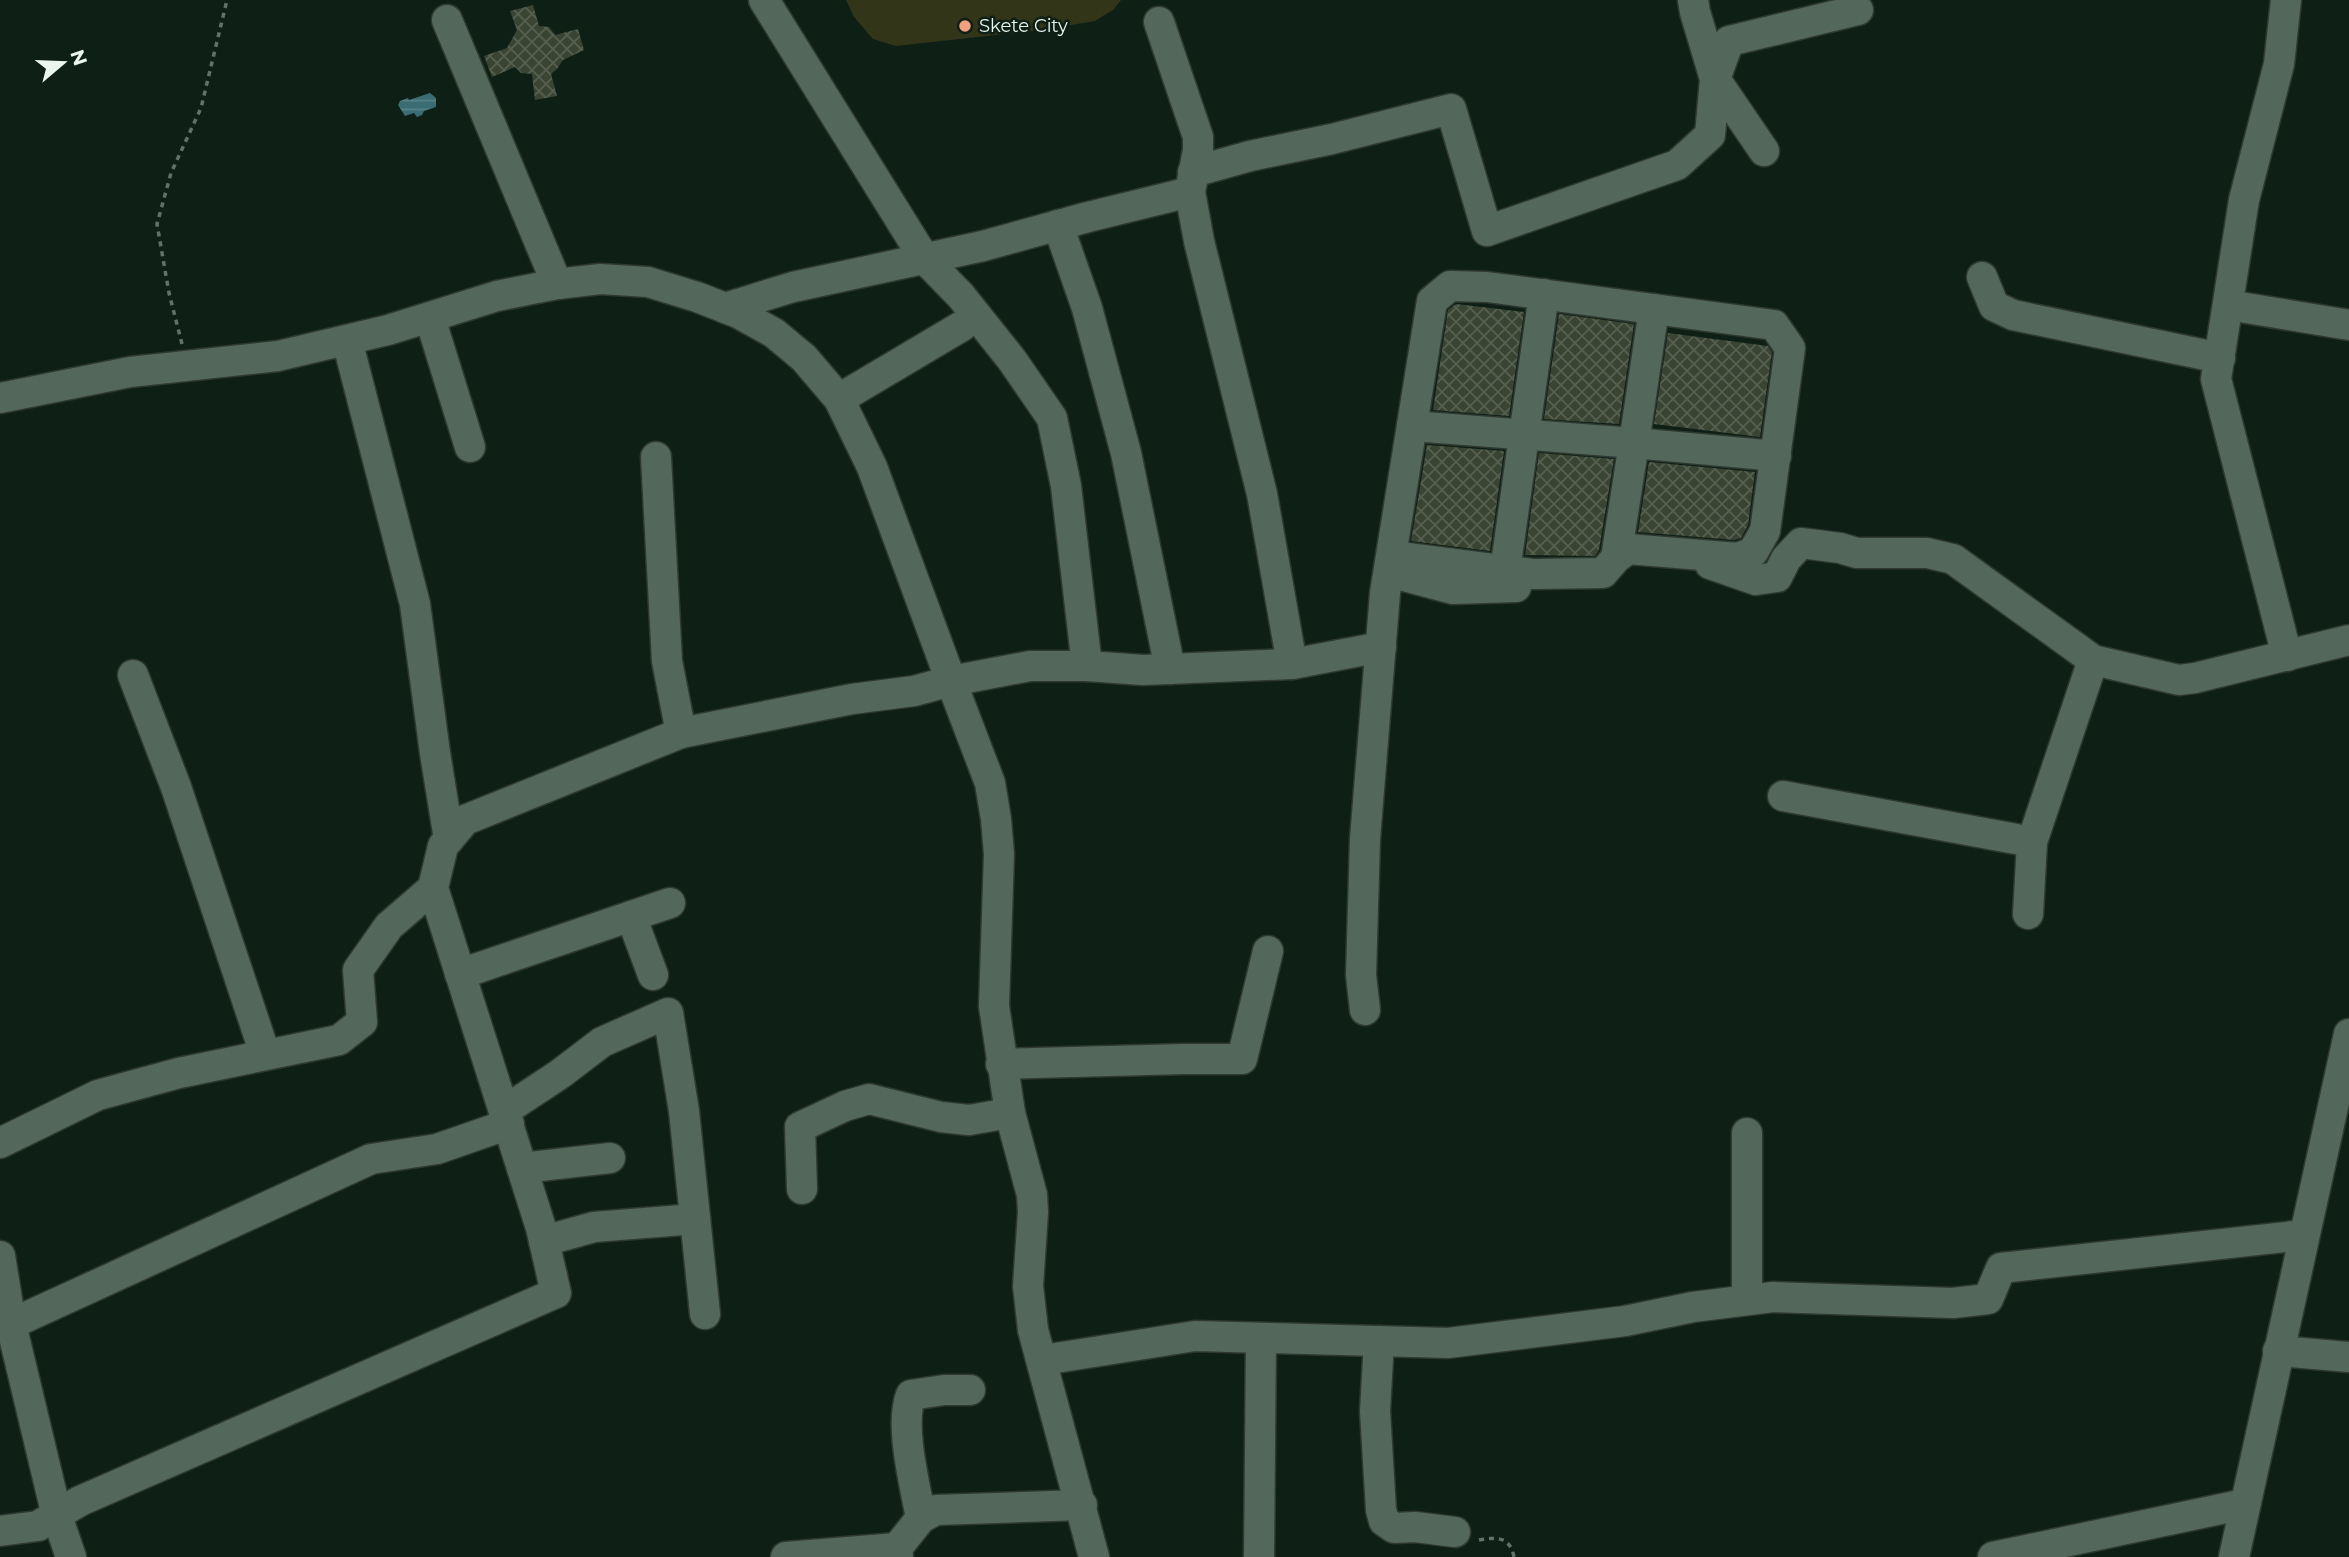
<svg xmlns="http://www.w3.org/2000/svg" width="2349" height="1557" font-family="Montserrat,sans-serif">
<defs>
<pattern id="water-rules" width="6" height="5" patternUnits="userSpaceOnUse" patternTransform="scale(1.75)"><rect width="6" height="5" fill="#396d73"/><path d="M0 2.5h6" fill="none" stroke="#568287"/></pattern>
<pattern id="building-cross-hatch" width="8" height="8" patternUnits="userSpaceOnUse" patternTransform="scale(1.75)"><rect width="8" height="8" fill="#394433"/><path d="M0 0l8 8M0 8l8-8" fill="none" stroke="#566051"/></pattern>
</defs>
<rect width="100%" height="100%" fill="#0e2016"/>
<polygon fill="#333519" points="846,0 1121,0 1114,9 1095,21 1041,30 896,46 873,39 854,17"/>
<polygon fill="url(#water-rules)" points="430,93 436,98 436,107 424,111 422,115 417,117 414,113 405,116 398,105 400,101 408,98 409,100"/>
<g fill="url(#building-cross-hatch)">
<polygon points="533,5 539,26 549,27 555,35 578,29 584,50 563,60 557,69 551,74 557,96 535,100 532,74 521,73 515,67 492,77 484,56 507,48 517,30 510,11"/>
<polygon points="1456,304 1524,312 1509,416 1433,410 1448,310"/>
<polygon points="1559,314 1634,324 1619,424 1544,419"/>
<polygon points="1668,333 1768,346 1772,352 1760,437 1654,424"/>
<polygon points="1427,445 1504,451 1490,551 1411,541"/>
<polygon points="1539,453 1614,459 1599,550 1595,556 1525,555"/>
<polygon points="1649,462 1755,472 1748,525 1741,538 1735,540 1638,532"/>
</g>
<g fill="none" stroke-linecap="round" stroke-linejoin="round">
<defs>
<g id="minor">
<polyline points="764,0 924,258 961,296 1012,360 1052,418 1066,486 1087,666"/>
<polyline points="2286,0 2279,64 2244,200 2216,379 2287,656"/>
<polyline points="447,20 557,284"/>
<polyline points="1159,22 1198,137 1198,150 1190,192 1199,241 1262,494 1292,664"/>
<polyline points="1764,151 1715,79 1729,41 1858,10"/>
<polyline points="1193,172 1250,156 1332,139 1451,109 1487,231 1677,165 1710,135 1715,79 1695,12 1693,0"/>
<polyline points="1058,225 1087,308 1126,453 1170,669"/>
<polyline points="1982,277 1994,306 2013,315 2220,358"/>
<polyline points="2228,305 2349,325"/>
<polyline points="725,308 793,287 983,246 1088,217 1190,192"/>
<polyline points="430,318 470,447"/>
<polyline points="347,340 415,604 435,753 449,839"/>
<polyline points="0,398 130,372 278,356 388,330 497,296 557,284 600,279 648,282 697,297 738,313 774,333 804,358 839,399 872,467 951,681 914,691 852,699 681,733 465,820 443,846 433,888 541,1228 556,1293 80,1501 38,1526 0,1531"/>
<polyline points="839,399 962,326"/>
<polyline points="1412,426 1634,443 1654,309"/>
<polyline points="656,457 667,661 681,733"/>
<polyline points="1616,558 1634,443 1776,456"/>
<polyline points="1710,564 1756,580 1777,577 1786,559 1801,543 1840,548 1857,553 1927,553 1953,559 2093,660 2179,680 2195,678 2349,640"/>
<polyline points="1505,571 1544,294"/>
<polyline points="1389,572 1453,589 1516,587"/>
<polyline points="133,675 176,787 265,1054"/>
<polyline points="1783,796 2032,842"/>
<polyline points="2028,914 2032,842 2093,660"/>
<polyline points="631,916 653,975"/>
<polyline points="460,974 670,903"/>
<polyline points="1365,1010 1361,975 1365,839 1385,593 1432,301 1450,286 1487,287 1774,325 1790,348 1765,531 1753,552 1738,558 1628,549 1616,558 1603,573 1533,574 1392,556"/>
<polyline points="1001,1064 1184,1059 1242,1059 1268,951"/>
<polyline points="504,1111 560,1074 602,1042 668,1013 684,1111 705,1314"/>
<polyline points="0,1143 98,1095 179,1073 339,1040 362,1022 358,970 389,926 433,888"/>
<polyline points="522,1168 610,1158"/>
<polyline points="802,1189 800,1127 845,1106 869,1099 941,1117 969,1120 1010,1113"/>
<polyline points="544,1241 594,1227 695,1219"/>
<polyline points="0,1256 11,1324 57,1516 71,1557"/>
<polyline points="1747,1299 1747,1133"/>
<polyline points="11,1324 371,1159 437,1149 509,1124"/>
<polyline points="1379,1341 1375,1411 1381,1510 1384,1521 1394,1528 1415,1527 1455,1532"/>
<polyline points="2278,1351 2349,1357"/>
<polyline points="1043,1360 1195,1336 1448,1343 1625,1321 1693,1307 1773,1297 1953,1303 1988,1299 2001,1268 2304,1235"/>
<path d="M 921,1518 C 915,1485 899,1425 911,1395 L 944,1390 L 970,1390"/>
<polyline points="786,1557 897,1548"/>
<polyline points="898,1557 897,1548 921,1518 936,1510 1082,1505"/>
<polyline points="1094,1557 1033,1330 1028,1286 1033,1212 1032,1195 1010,1113 994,1006 999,854 996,819 990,783 951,681 1030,666 1087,666 1143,670 1292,664 1381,647"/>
<polyline points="1259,1557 1261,1338"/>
<polyline points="1993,1557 2245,1504"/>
<polyline points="2234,1557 2349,1034"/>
</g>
</defs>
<use href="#minor" stroke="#2f3932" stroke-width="33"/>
<g stroke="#627269" stroke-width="3.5" stroke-dasharray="5 5" stroke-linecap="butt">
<polyline points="182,344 169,293 157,224 171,173 201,108 227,0"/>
<path d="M 1479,1540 C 1496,1537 1510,1536 1514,1557"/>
</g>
<use href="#minor" stroke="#53685b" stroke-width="30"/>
</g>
<circle fill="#f2a080" stroke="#0e2016" stroke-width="2.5" cx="965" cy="26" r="7"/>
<g text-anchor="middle" stroke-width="5" stroke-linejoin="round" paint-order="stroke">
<g font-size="18" fill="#eaf5ee" stroke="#0e2016" text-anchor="start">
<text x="979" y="32">Skete City</text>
</g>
</g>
<g transform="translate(63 63) rotate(71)" stroke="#0e2016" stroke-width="5" paint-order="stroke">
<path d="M0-5L12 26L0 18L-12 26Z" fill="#eaf5ee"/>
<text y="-10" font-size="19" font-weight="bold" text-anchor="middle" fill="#eaf5ee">N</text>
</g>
</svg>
